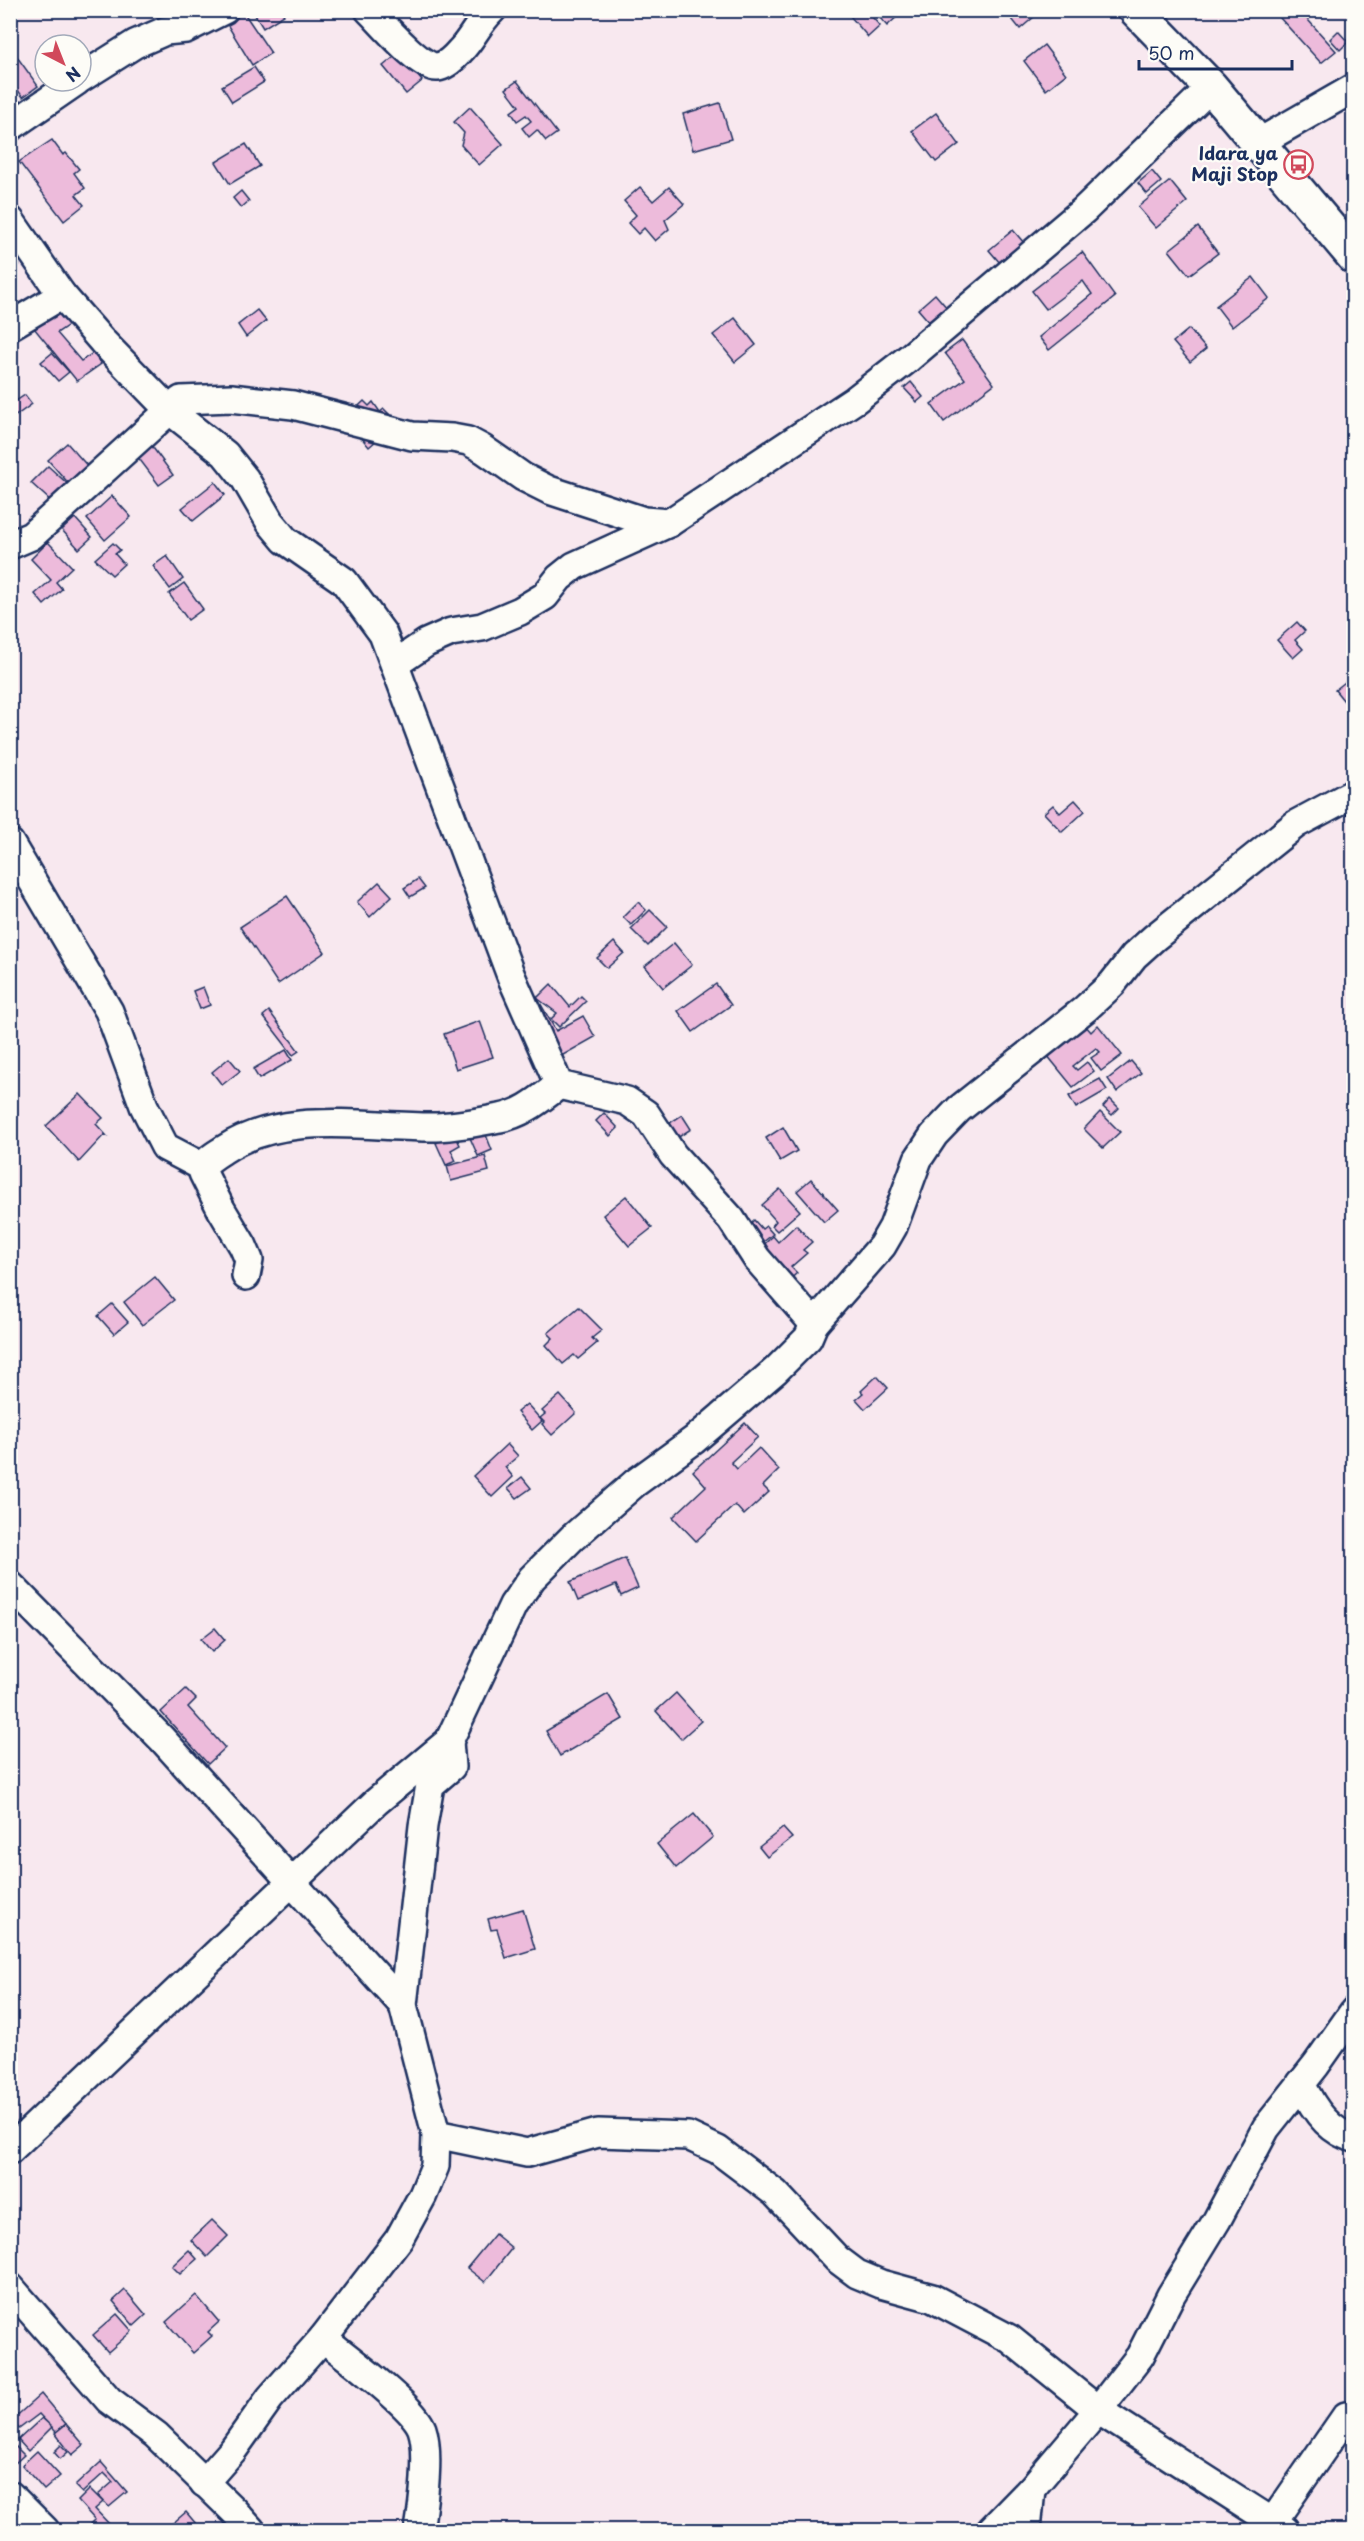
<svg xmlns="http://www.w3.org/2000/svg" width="1364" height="2541" font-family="'Playpen Sans',sans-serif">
<rect width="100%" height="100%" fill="#f8e8ef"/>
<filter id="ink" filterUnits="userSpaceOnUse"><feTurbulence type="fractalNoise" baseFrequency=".0167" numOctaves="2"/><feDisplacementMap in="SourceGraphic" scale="12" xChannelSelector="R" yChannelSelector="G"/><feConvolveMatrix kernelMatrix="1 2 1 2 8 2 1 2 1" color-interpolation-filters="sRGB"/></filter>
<g filter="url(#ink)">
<g fill="#edbbdb" stroke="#1b2f5e" stroke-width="1.5">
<polygon points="242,10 271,53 252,65 225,21"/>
<polygon points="252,10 281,10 284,15 263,28"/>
<polygon points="845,10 866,10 880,26 868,37"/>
<polygon points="873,10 901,10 902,12 887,26"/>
<polygon points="1011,10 1042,10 1020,29 1007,13"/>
<polygon points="1289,10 1299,10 1336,51 1321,63 1280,18"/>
<polygon points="1338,31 1348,42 1340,50 1330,39"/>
<polygon points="1044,45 1066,74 1046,90 1024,61"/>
<polygon points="10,47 38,86 23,97 10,80"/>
<polygon points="399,53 422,81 406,94 383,66"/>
<polygon points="254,67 264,82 232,102 222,86"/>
<polygon points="517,81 557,133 546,141 537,130 529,137 522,128 531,121 526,115 517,121 511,112 519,106 506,89"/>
<polygon points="720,103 731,139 693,150 683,114"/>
<polygon points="470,107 503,144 479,165 461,145 464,133 454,122"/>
<polygon points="936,113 959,144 936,162 912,131"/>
<polygon points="52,140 63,155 66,153 79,169 74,173 85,188 76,195 84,205 64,221 19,162"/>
<polygon points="246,144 260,166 230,184 216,162"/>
<polygon points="1152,171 1161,182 1147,194 1138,183"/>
<polygon points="1170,181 1187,202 1156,228 1138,207"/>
<polygon points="640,187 653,201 669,187 684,204 665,220 669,229 655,241 644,228 638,234 628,223 636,215 624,201"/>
<polygon points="241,191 249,201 241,208 233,198"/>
<polygon points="1198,227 1218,253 1189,275 1169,250"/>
<polygon points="1013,230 1030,250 1006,270 989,250"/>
<polygon points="10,248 19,265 10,269"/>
<polygon points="1082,252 1115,297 1049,350 1039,337 1092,294 1083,281 1046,309 1032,291"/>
<polygon points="1253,277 1269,298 1232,327 1216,306"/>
<polygon points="935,294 954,316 937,331 918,309"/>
<polygon points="64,308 73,322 57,333 81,361 93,353 101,364 77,381 34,328"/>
<polygon points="257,310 266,321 246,337 238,325"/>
<polygon points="735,318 756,345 735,362 713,335"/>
<polygon points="1189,329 1206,349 1190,362 1173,342"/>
<polygon points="962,340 994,384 944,422 931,404 965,379 945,353"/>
<polygon points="52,353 69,372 58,381 41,362"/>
<polygon points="911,382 923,397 917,402 904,388"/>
<polygon points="25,395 32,404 14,417 10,412 10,405"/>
<polygon points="364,401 369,406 373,402 380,412 384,409 395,420 392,427 369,447 356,431 343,421"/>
<polygon points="148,441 173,475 159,485 134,452"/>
<polygon points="67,443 91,470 72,487 48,460"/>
<polygon points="48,466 71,487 53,503 31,483"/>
<polygon points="215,482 225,495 193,521 182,508"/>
<polygon points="112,496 131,517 105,540 87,519"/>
<polygon points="75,518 92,537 79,549 62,530"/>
<polygon points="48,542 72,567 56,582 62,589 44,605 35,594 51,580 31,559"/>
<polygon points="113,543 120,550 115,554 124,564 112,575 95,559"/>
<polygon points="167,556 183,579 170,589 153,566"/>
<polygon points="184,583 203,609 188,620 169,594"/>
<polygon points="1297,622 1305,631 1295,640 1303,649 1293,658 1277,640"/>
<polygon points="1354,675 1354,702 1348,706 1335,690"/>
<polygon points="1075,800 1085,811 1062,832 1044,813 1053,805 1060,813"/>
<polygon points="418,879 425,888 410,897 404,888"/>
<polygon points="379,882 392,896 370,917 357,902"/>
<polygon points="287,896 325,952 278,984 240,927"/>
<polygon points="638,902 646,910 631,925 623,917"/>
<polygon points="650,910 667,927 648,946 631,929"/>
<polygon points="614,942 624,953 607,968 597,958"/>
<polygon points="674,943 692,965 663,988 645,966"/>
<polygon points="551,984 570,1007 581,996 586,1001 559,1027 551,1019 557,1013 537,998"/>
<polygon points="716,984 731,1005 693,1032 678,1011"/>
<polygon points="203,987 210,1005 200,1009 193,991"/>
<polygon points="538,999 556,1031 583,1016 595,1037 556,1059 526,1006"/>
<polygon points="269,1011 299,1051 293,1055 263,1016"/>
<polygon points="480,1021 493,1057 456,1069 444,1034"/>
<polygon points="1085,1025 1091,1032 1098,1025 1122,1055 1101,1071 1091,1058 1100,1052 1096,1048 1073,1066 1077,1070 1087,1062 1094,1071 1073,1087 1047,1055"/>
<polygon points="286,1050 292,1060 259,1079 253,1069"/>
<polygon points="229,1058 240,1071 222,1085 212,1072"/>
<polygon points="1131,1061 1141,1073 1117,1092 1108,1079"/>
<polygon points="1100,1079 1107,1090 1076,1108 1069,1096"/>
<polygon points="80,1094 103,1118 96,1124 107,1136 104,1135 79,1162 46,1126"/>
<polygon points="1110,1099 1119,1108 1112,1115 1103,1107"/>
<polygon points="1100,1112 1120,1132 1103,1148 1084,1129"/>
<polygon points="604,1113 618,1128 610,1136 596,1121"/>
<polygon points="682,1115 691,1129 668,1144 659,1130"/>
<polygon points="482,1125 492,1150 478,1156 467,1131"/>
<polygon points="783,1127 797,1151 780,1161 766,1138"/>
<polygon points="455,1135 460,1145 451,1150 456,1161 446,1165 436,1143"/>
<polygon points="485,1156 489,1171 451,1181 447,1166"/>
<polygon points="811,1179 838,1210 824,1222 797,1191"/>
<polygon points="780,1189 800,1211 777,1231 772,1226 776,1221 762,1205"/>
<polygon points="626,1196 652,1228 629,1246 603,1215"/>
<polygon points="754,1220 762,1229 766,1226 773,1234 761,1244 746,1227"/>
<polygon points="796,1225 812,1242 803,1250 807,1253 791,1267 797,1273 784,1285 755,1253 773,1236 778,1242"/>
<polygon points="155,1277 174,1300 142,1325 124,1302"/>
<polygon points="112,1304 128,1322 114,1334 98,1316"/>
<polygon points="579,1307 602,1330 592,1338 597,1343 578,1359 574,1355 563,1364 546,1345 553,1338 548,1333"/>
<polygon points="877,1376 888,1388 865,1409 856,1399 863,1393 861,1391"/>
<polygon points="560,1395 576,1413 552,1435 542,1424 544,1422 540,1418 545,1414 542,1411"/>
<polygon points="527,1404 542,1421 532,1430 517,1412"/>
<polygon points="745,1423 758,1437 731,1462 737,1469 759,1448 779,1470 763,1486 769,1492 744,1515 735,1505 696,1541 673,1517 706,1486 693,1471"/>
<polygon points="507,1444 518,1456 505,1467 513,1477 492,1497 473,1476"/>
<polygon points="522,1477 531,1488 517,1498 508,1488"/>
<polygon points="625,1558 638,1588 621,1596 616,1585 578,1601 570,1582"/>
<polygon points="215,1628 225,1640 212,1652 201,1639"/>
<polygon points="186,1689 196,1699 188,1707 225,1748 208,1764 161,1712"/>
<polygon points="676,1693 701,1721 681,1739 656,1711"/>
<polygon points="608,1694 623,1719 560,1756 546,1731"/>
<polygon points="694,1814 713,1837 676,1868 657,1844"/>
<polygon points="783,1828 792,1838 767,1857 759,1847"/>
<polygon points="523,1909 535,1949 506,1958 497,1929 491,1930 488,1919"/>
<polygon points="212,2220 228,2236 207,2257 191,2240"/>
<polygon points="495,2234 512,2248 485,2282 467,2268"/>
<polygon points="189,2250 197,2259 180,2274 172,2266"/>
<polygon points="125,2290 146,2315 134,2326 113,2301"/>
<polygon points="196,2295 219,2322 208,2332 212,2336 193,2353 166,2322"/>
<polygon points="117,2314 132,2331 108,2352 93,2335"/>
<polygon points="41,2394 66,2424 56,2432 39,2414 19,2429 12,2420"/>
<polygon points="42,2418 52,2427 28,2451 18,2440"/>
<polygon points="66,2424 84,2445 72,2455 55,2433"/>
<polygon points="10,2441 24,2455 14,2464 10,2460"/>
<polygon points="61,2445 68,2452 60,2459 54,2452"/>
<polygon points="37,2451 60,2476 44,2490 22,2465"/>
<polygon points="101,2462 127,2492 109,2507 98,2495 113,2482 104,2473 82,2493 75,2486"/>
<polygon points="90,2489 103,2502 95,2509 110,2525 104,2530 95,2530 90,2525 95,2520 78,2501"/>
<polygon points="186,2512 197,2525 191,2530 165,2530"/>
</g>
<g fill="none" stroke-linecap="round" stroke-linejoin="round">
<defs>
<g id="minor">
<path d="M 369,10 C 382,23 421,69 437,67 C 446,66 454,58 460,51 C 472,39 479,22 492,10"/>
<polyline points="81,78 135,44 165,31 186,29 224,10"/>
<polyline points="10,127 77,81"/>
<polyline points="1258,143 1354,88"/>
<polyline points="10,220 62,295 102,341 169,410 225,454 245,479 270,522 285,540 344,581 383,634 511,976 559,1085 627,1101 646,1114 673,1155 731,1219 757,1259 814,1324"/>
<polyline points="10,326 62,295"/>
<polyline points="10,545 31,536 181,400 231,398 293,405 412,436 452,438 468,441 483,449 523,477 549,490 644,521 669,523"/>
<polyline points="395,664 426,643 451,632 482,627 520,611 545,596 559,578 574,566 669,523 855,400 909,358 1084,210 1211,87"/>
<polyline points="10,843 109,1011 144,1106 165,1147 203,1167"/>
<path d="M 246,1276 L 249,1260 L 243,1246 L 221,1209 L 203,1173 C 203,1161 214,1156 223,1150 C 284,1110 363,1127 432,1127 C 454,1127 478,1122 500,1118 C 523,1114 540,1099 559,1085"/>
<polyline points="10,1585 162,1739 403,2005"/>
<path d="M 1301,2083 C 1311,2105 1328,2132 1354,2138"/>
<polyline points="436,2134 527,2153 598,2133 688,2136 718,2150 775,2193 837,2259 857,2274 881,2284 932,2298 1010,2339 1098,2410 1285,2530"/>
<polyline points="10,2150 376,1802 449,1741 513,1605 532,1578 572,1538 635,1483 694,1440 776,1370 808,1338 814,1324 882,1246 893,1227 918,1159 934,1135 959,1109 1085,1009 1112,984 1134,956 1154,938 1296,824 1354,793"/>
<polyline points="10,2287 109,2400 156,2435 234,2511 251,2530"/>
<polyline points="204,2483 233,2450 270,2398 323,2338"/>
<polyline points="10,2495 45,2530"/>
<polyline points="1272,2523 1346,2416"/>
<path d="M 419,2530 C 423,2505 430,2452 422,2429 C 414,2406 345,2356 323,2338 L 399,2239 L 423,2195 L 435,2166 L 436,2134 L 403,2005 L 423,1826 L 430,1785 L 451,1767 L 449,1741"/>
<polyline points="991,2530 1031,2489 1098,2410 1140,2356 1171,2295 1217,2220 1266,2128 1316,2065 1354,2011"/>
<polyline points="1027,2530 1031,2489"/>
</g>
<polyline id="highway" points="1136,10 1211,87 1354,257"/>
</defs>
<use href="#minor" stroke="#1b2f5e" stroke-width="32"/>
<use href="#highway" stroke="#1b2f5e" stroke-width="38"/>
<use href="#minor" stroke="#fdfcf7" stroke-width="27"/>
<use href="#highway" stroke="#fdfcf7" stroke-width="33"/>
</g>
</g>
<defs>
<symbol id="bus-ring" viewBox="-11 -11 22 22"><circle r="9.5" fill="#fdfcf7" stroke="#d1495b" stroke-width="1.5"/><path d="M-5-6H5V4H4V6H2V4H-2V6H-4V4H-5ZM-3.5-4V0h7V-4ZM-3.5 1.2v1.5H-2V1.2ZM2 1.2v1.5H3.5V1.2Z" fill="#d1495b"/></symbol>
</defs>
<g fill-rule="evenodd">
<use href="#bus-ring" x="1282" y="148" width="33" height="33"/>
</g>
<g text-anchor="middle" stroke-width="4.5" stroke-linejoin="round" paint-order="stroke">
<g font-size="18" font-weight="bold" fill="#1b2f5e" stroke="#fdfcf7" text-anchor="end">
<text x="1278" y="160">Idara ya<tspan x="1278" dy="21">Maji Stop</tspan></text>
</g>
</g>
<rect width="1364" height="2541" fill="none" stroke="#fdfcf7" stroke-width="36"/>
<rect x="18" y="18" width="1328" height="2505" fill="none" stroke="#1b2f5e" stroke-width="2" filter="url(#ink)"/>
<g transform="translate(63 63) rotate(138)"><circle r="28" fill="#fdfcf7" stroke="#a3aaba" stroke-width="1.5"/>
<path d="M0-4.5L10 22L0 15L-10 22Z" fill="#d1495b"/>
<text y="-9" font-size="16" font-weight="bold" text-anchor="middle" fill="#1b2f5e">N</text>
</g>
<path d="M1139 60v9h153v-9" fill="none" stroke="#1b2f5e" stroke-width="3"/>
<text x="1148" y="60" font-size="18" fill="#1b2f5e" stroke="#fdfcf7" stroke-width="4.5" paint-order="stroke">50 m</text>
</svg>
